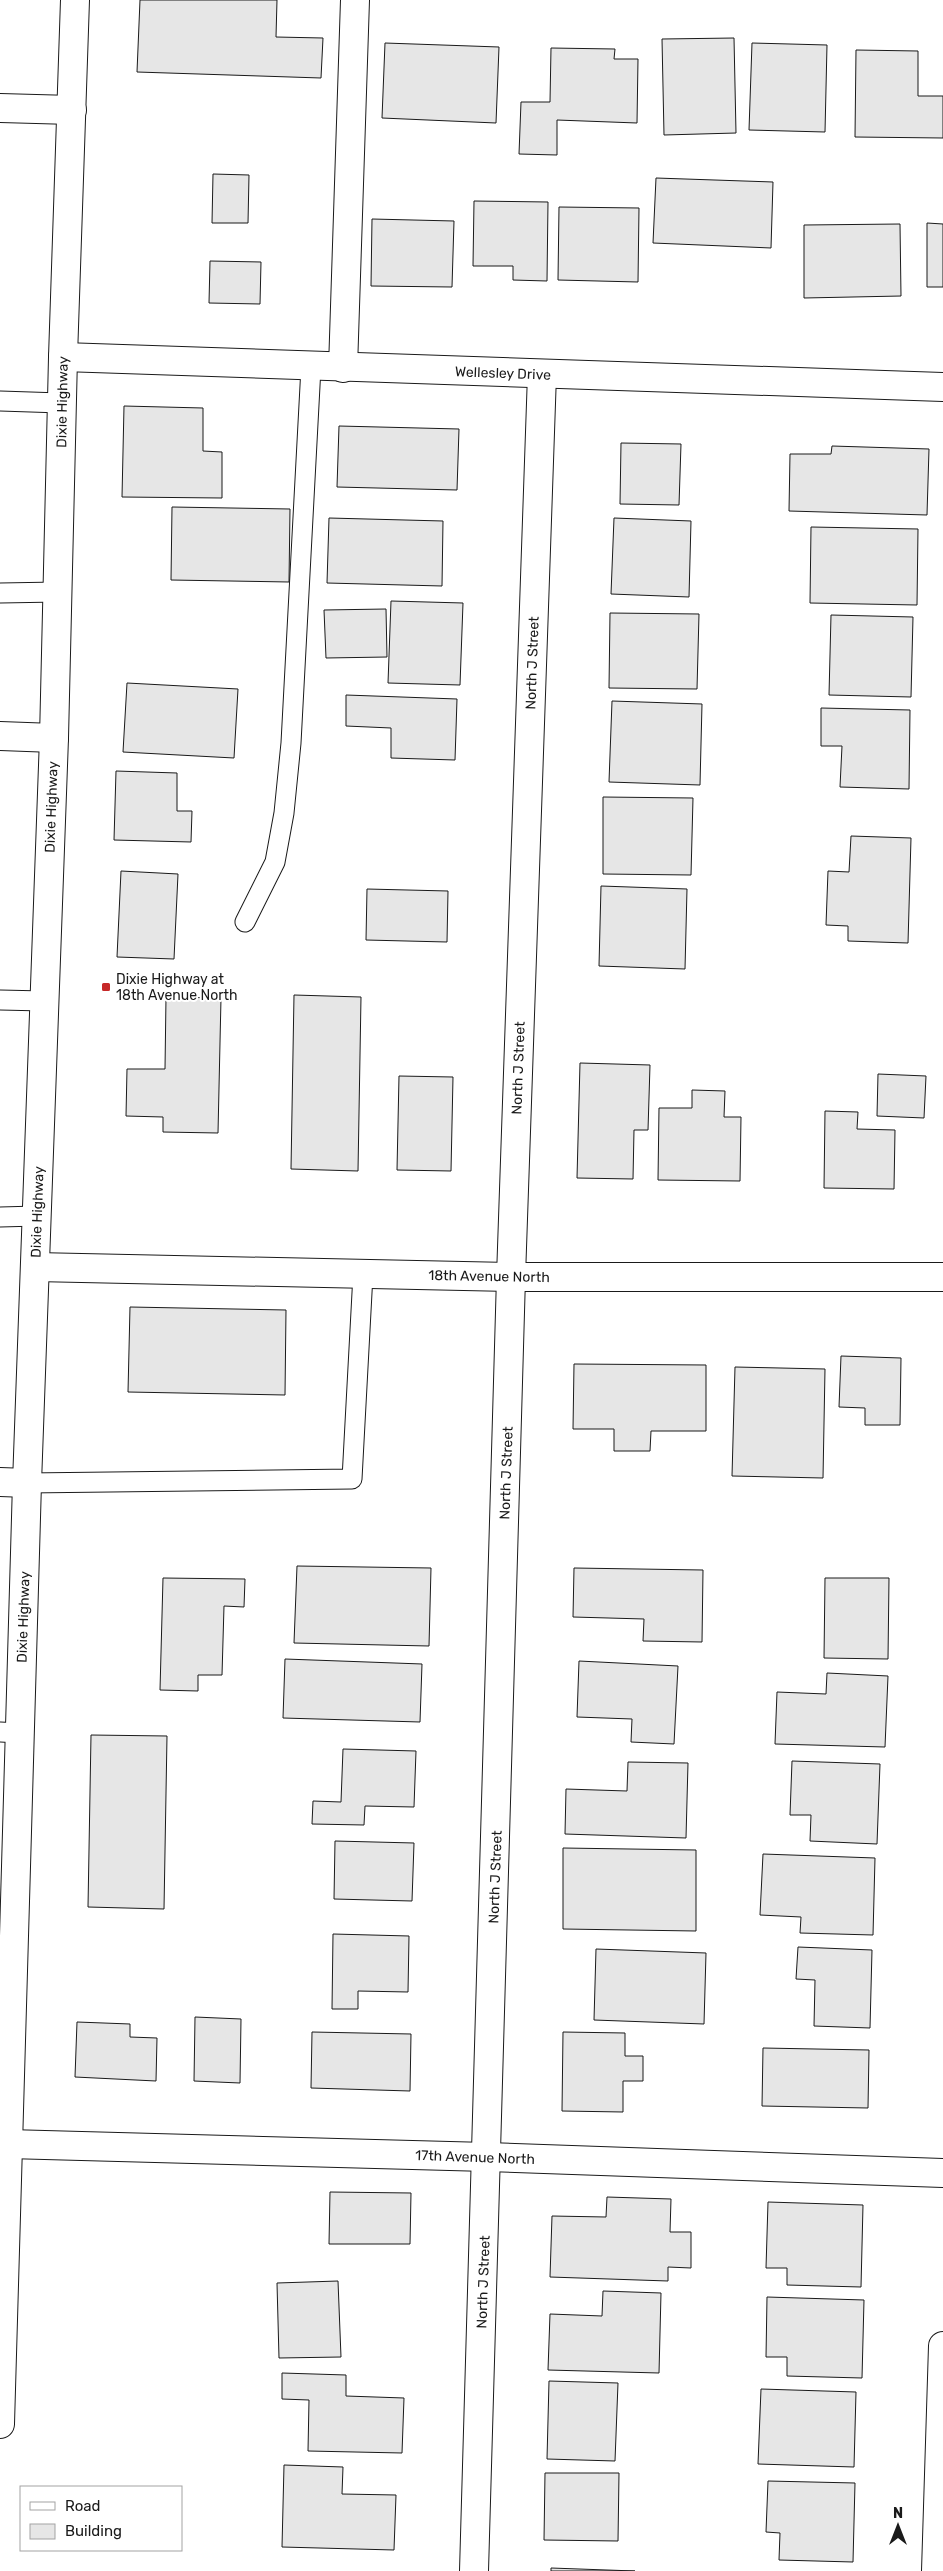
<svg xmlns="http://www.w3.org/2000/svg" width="943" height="2571" font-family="Rubik,sans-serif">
<rect width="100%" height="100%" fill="#fff"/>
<g fill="#e6e6e6" stroke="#1a1a1a">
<polygon points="140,0 277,0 276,37 323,38 321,78 137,72"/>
<polygon points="734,38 736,133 664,135 662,39"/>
<polygon points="385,43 499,47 496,123 382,118"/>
<polygon points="752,43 827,45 825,132 749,130"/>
<polygon points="551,48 615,49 614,59 638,59 637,123 557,120 557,155 519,154 521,102 550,102"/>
<polygon points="856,50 918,51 918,96 943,96 943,138 855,137"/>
<polygon points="213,174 249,175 248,223 212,223"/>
<polygon points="656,178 773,182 771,248 653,243"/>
<polygon points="474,201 548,202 547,281 513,280 513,266 473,266"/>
<polygon points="559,207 639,208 638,282 558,280"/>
<polygon points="372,219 454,221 452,287 371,286"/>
<polygon points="927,223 943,224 943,287 927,287"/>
<polygon points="900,224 901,296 804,298 804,225"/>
<polygon points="210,261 261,262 260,304 209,303"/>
<polygon points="124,406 203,408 203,451 222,452 222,498 122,497"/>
<polygon points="339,426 459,429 457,490 337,487"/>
<polygon points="621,443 681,444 679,505 620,504"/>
<polygon points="832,446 929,449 927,515 789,511 790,454 831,454"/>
<polygon points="172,507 290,509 289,582 171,580"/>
<polygon points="329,518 443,521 442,586 327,583"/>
<polygon points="614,518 691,521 689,597 611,594"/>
<polygon points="811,527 918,529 917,605 810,603"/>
<polygon points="391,601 463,603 460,685 388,683"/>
<polygon points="386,609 387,657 326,658 324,610"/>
<polygon points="610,613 699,614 697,689 609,688"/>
<polygon points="831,615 913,617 911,697 829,695"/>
<polygon points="127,683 238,689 234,758 123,752"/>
<polygon points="346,695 457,699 455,760 391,758 391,728 346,726"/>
<polygon points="612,701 702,704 700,785 609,782"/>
<polygon points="821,708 910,710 909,789 840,787 842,746 821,746"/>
<polygon points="116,771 177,773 177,811 192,811 191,842 114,840"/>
<polygon points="603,797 693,798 691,875 603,874"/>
<polygon points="851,836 911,838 908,943 848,941 848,926 826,925 828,871 849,872"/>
<polygon points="121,871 178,874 174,959 117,957"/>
<polygon points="601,886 687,889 685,969 599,966"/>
<polygon points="367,889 448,891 447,942 366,940"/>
<polygon points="294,995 361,997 358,1171 291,1169"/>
<polygon points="166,997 221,998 218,1133 163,1132 163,1117 126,1116 127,1069 165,1069"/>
<polygon points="580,1063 650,1065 648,1130 634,1130 633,1179 577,1178"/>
<polygon points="878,1074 926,1076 924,1118 877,1116"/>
<polygon points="399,1076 453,1077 451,1171 397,1170"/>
<polygon points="692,1090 725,1091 724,1117 741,1117 740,1181 658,1180 659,1108 692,1108"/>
<polygon points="825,1111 858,1112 857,1129 895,1130 894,1189 824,1188"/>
<polygon points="130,1307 286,1310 285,1395 128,1392"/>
<polygon points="841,1356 901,1358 900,1425 865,1425 865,1408 839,1407"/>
<polygon points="574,1364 706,1365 706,1431 651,1431 650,1451 614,1451 614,1429 573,1429"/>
<polygon points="735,1367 825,1369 823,1478 732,1476"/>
<polygon points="297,1566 431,1568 429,1646 294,1643"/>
<polygon points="574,1568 703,1570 702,1642 643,1641 644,1619 573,1617"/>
<polygon points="163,1578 245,1579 244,1607 224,1606 222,1675 198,1675 198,1691 160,1690"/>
<polygon points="825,1578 889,1578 888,1659 824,1658"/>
<polygon points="285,1659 422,1664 420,1722 283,1718"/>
<polygon points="579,1661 678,1666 674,1744 631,1742 632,1719 577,1717"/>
<polygon points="827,1673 888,1676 885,1747 775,1744 777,1692 826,1694"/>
<polygon points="91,1735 167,1736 164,1909 88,1907"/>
<polygon points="343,1749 416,1751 414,1807 365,1806 364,1825 312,1824 313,1801 341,1802"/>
<polygon points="792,1761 880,1764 877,1844 810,1841 811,1815 790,1815"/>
<polygon points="628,1762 688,1763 686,1838 565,1834 566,1789 627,1791"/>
<polygon points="335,1841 414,1843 412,1901 334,1899"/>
<polygon points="563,1848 696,1850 696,1931 563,1929"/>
<polygon points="763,1854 875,1858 873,1935 800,1933 801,1917 760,1915"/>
<polygon points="333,1934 409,1936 408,1992 358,1991 358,2009 332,2009"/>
<polygon points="798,1947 872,1950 870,2028 814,2026 815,1980 796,1979"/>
<polygon points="596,1949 706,1953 704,2024 594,2020"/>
<polygon points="195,2017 241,2019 240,2083 194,2081"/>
<polygon points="77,2022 130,2024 130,2037 157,2038 156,2081 75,2077"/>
<polygon points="312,2032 411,2034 410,2091 311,2088"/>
<polygon points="563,2032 625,2033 625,2056 643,2056 643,2081 623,2081 623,2112 562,2111"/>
<polygon points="763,2048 869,2050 868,2108 762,2106"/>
<polygon points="330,2192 411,2193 410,2244 329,2244"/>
<polygon points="607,2197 671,2199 670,2232 691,2232 691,2268 668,2267 668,2281 550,2277 552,2216 606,2217"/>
<polygon points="768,2202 863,2205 861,2287 787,2285 787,2268 766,2268"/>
<polygon points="338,2281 341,2357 279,2358 277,2283"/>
<polygon points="603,2291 661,2293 659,2373 548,2370 550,2314 602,2316"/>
<polygon points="767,2297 864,2300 862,2378 787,2376 787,2357 766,2357"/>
<polygon points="282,2373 346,2375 346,2396 404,2398 402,2453 308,2451 309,2400 282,2399"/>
<polygon points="549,2381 618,2383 615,2461 547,2459"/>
<polygon points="761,2389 856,2392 854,2467 758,2464"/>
<polygon points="284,2465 343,2467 342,2494 396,2495 394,2550 282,2547"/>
<polygon points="545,2473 619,2473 618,2541 544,2540"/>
<polygon points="768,2481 855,2483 853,2562 779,2560 780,2533 766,2532"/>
<polygon points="551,2568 635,2571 551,2571"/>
</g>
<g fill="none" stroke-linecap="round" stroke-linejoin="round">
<defs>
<g id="lane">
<polyline points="0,401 61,403"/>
<polyline points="0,593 58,592"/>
<polyline points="245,922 275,862 284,813 291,743 311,367"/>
<polyline points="0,1000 44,1001"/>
<polyline points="0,1217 37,1216"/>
<polyline points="27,1483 352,1479 363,1274"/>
<polyline points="0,1732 20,1733"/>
</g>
<g id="street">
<polyline points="0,108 72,110"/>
<polyline points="63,357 943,387"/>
<polyline points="343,368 355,0"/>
<polyline points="0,736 54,738"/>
<polyline points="35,1267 511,1277 943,1277"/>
<polyline points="0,1482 27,1483"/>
<polyline points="8,2144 487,2157 943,2173"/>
<polyline points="474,2571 511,1277 542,374"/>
<polyline points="936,2571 943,2346"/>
</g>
<polyline id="primary" points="0,2424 27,1483 54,738 63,357 75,0"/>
</defs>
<use href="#lane" stroke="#1a1a1a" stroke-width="21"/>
<use href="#street" stroke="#1a1a1a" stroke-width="30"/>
<use href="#primary" stroke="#1a1a1a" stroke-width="30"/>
<use href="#lane" stroke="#fff" stroke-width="19"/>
<use href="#street" stroke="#fff" stroke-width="28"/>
<use href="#primary" stroke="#fff" stroke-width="28"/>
</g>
<rect fill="#c62828" stroke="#fff" stroke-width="2" x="101" y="982" width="10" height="10" rx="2.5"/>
<g text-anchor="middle" stroke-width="4" stroke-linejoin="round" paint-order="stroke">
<g font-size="14" fill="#1a1a1a" stroke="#fff">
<text transform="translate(503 373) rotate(2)" y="5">Wellesley Drive</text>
<text transform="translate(62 402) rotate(-89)" y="5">Dixie Highway</text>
<text transform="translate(532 663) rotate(-88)" y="5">North J Street</text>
<text transform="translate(51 807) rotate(-88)" y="5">Dixie Highway</text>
<text transform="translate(518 1068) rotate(-88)" y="5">North J Street</text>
<text transform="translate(37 1212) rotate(-88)" y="5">Dixie Highway</text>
<text transform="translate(489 1276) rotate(1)" y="5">18th Avenue North</text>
<text transform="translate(506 1473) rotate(-88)" y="5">North J Street</text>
<text transform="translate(23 1617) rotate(-88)" y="5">Dixie Highway</text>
<text transform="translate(495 1877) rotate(-88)" y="5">North J Street</text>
<text transform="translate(475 2157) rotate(2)" y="5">17th Avenue North</text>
<text transform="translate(483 2282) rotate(-88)" y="5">North J Street</text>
</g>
<g font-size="14" fill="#1a1a1a" stroke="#fff" text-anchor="start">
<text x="116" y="984">Dixie Highway at<tspan x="116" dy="16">18th Avenue North</tspan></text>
</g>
</g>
<rect x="20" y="2486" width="162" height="65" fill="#ffffff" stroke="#a3a3a3"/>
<rect x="30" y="2502" width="25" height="8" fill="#ffffff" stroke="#a3a3a3"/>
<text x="65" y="2511" font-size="15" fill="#1a1a1a">Road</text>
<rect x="30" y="2524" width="25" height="15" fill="#e6e6e6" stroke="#a3a3a3"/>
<text x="65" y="2536" font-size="15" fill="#1a1a1a">Building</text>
<g transform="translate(898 2526)" stroke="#ffffff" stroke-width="4" paint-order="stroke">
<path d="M0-4L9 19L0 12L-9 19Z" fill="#1a1a1a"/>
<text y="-8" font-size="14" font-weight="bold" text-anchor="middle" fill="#1a1a1a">N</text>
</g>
</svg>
